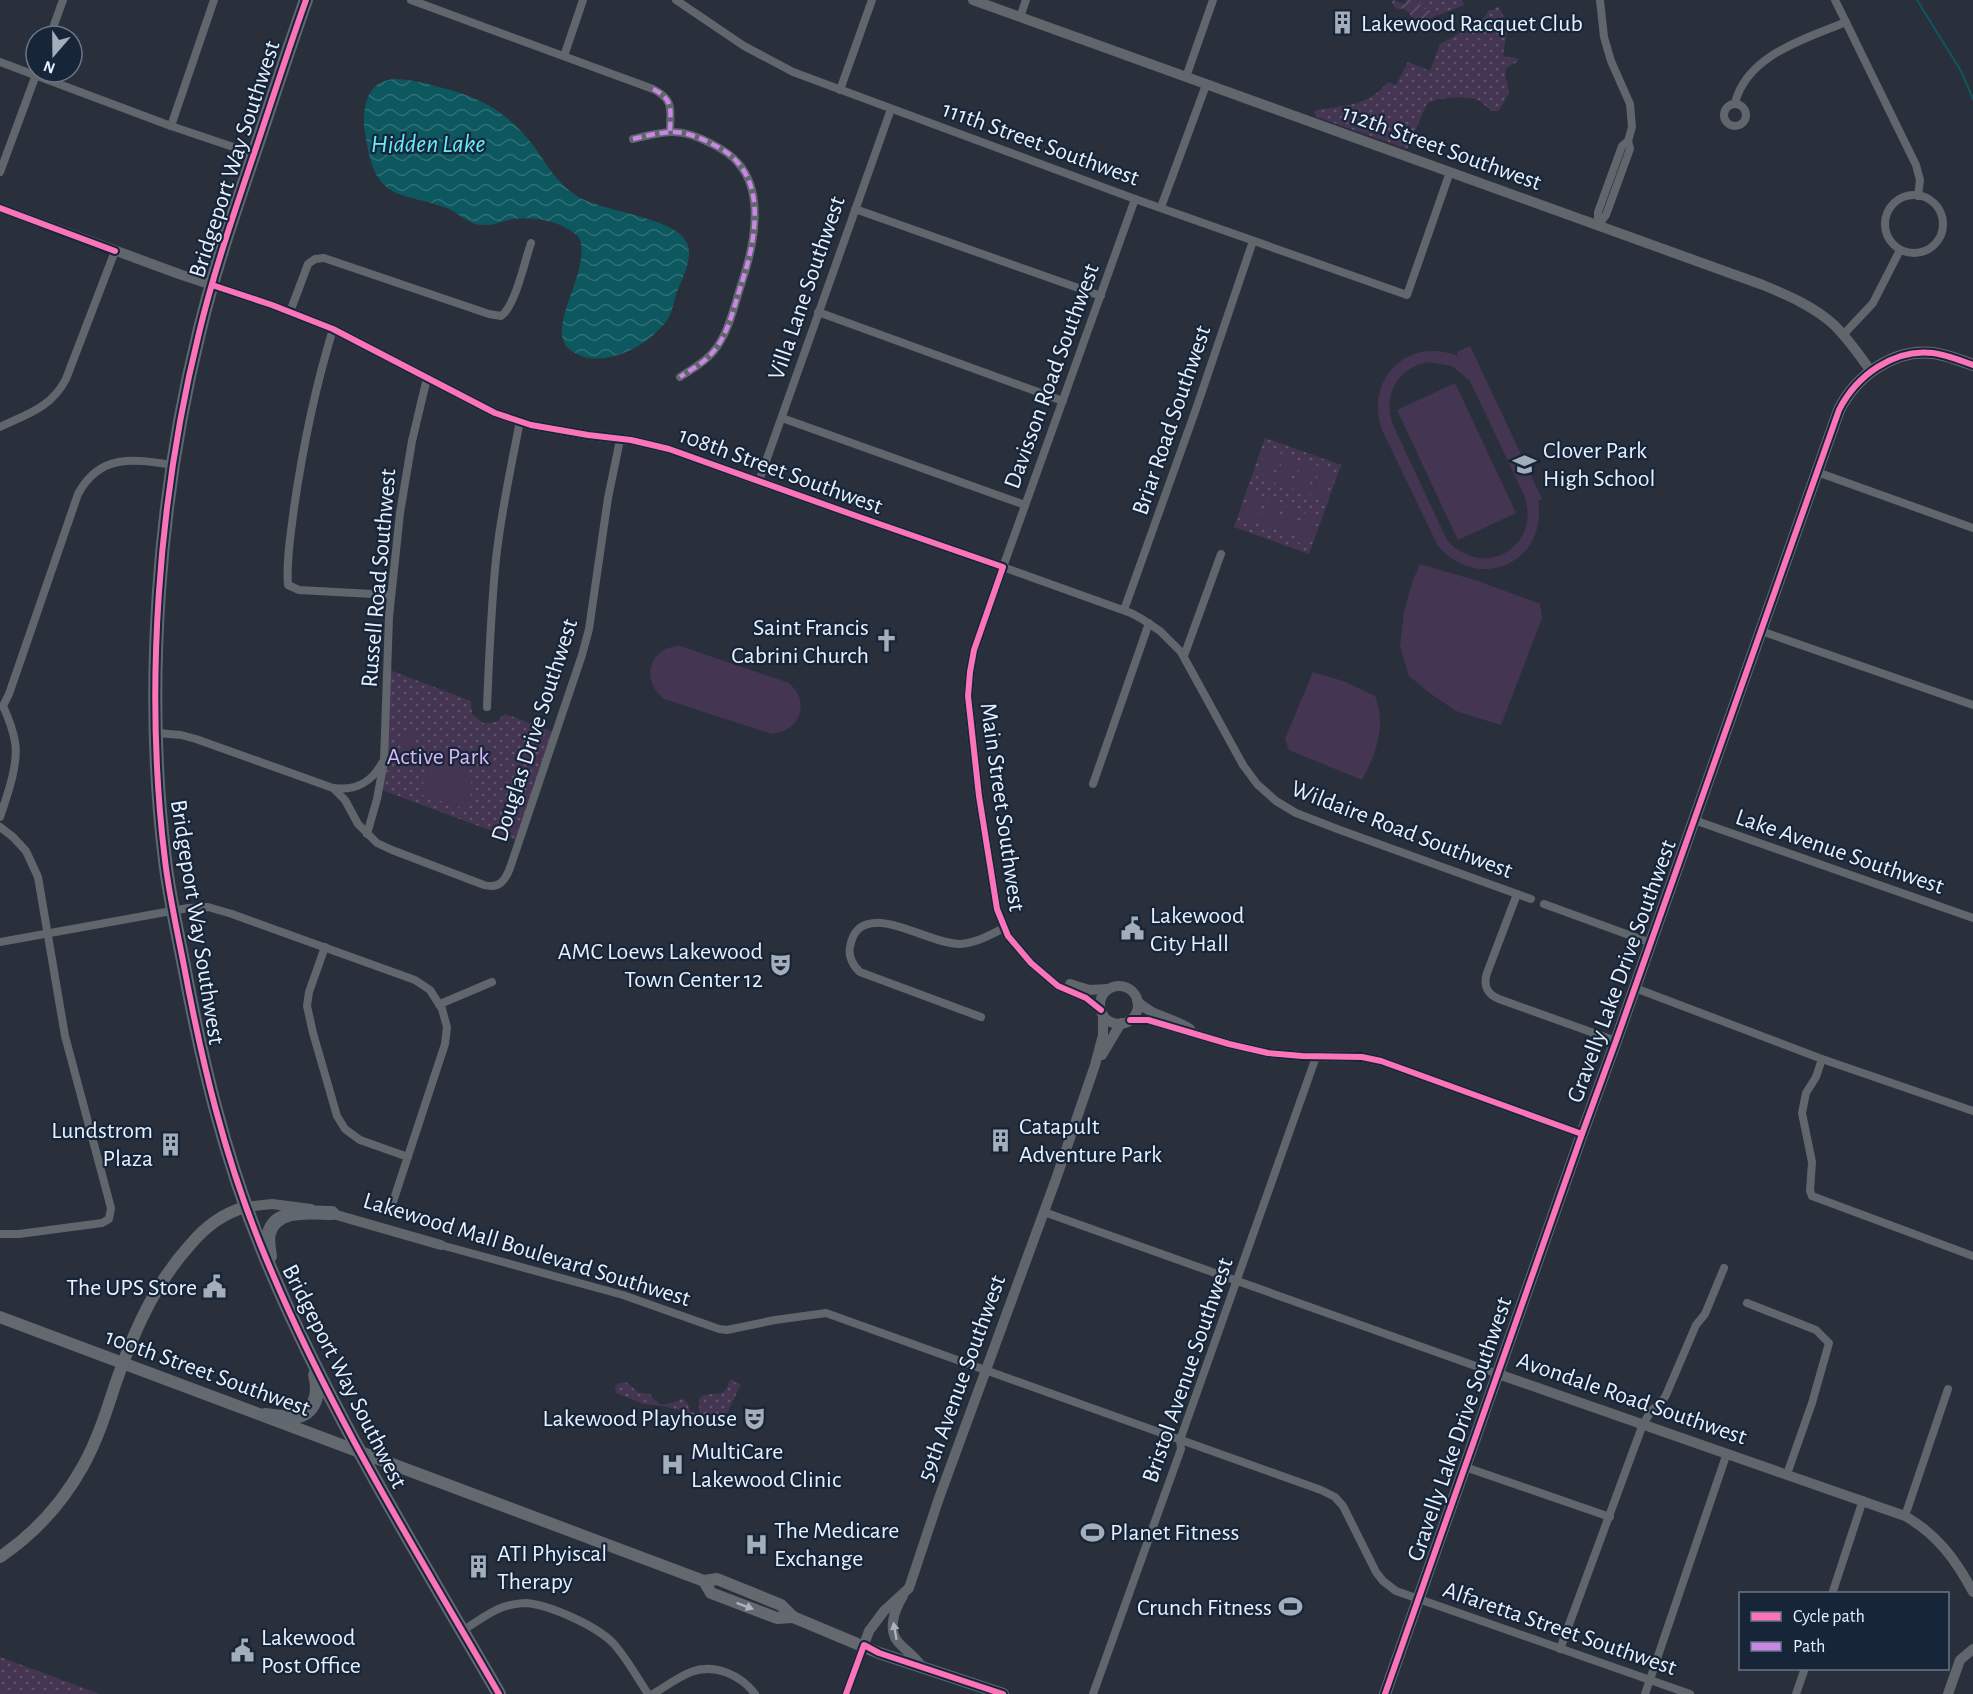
<svg xmlns="http://www.w3.org/2000/svg" width="1973" height="1694" font-family="'Alegreya Sans',sans-serif">
<defs>
<pattern id="grass-dots" width="8" height="8" patternUnits="userSpaceOnUse" patternTransform="scale(1.5)"><rect width="8" height="8" fill="#443652"/><path d="M2 2h.1M6 6h.1" fill="none" stroke="#5f536c" stroke-width="1.8" stroke-linecap="round"/></pattern>
<pattern id="garden-furrows" width="10" height="10" patternUnits="userSpaceOnUse" patternTransform="scale(1.5)"><rect width="10" height="10" fill="#443652"/><path d="M-1 1l2-2M0 10L10 0M9 11l2-2" fill="none" stroke="#5f536c"/></pattern>
<pattern id="water-waves" width="16" height="10" patternUnits="userSpaceOnUse" patternTransform="scale(1.5)"><rect width="16" height="10" fill="#0d575f"/><path d="M0 5q4-4 8 0t8 0" fill="none" stroke="#306f77"/></pattern>
</defs>
<rect width="100%" height="100%" fill="#29303c"/>
<g fill="url(#grass-dots)">
<polygon points="1418,0 1462,0 1464,5 1441,14 1422,8"/>
<path d="M 1498,6 L 1508,25 L 1503,55 C 1508,59 1513,56 1518,59 L 1518,62 C 1498,69 1507,75 1509,92 L 1499,111 L 1492,111 C 1486,107 1482,101 1475,99 C 1465,96 1433,97 1427,104 L 1407,149 L 1317,117 L 1314,112 L 1316,110 C 1343,106 1371,105 1388,82 L 1396,85 L 1408,62 L 1430,71 L 1440,44 L 1482,21 L 1489,10 L 1494,10 Z"/>
<polygon points="1265,438 1341,465 1309,554 1234,527"/>
<polygon points="387,669 471,701 472,714 483,723 496,722 505,714 556,733 519,841 379,789"/>
<path d="M 734,1379 L 734,1382 L 741,1384 L 727,1413 L 716,1418 L 699,1416 L 664,1406 L 644,1404 L 616,1393 L 615,1388 L 617,1384 L 626,1382 L 639,1393 L 650,1394 C 660,1411 669,1403 683,1399 L 687,1402 L 690,1411 L 699,1415 C 700,1411 699,1407 699,1401 C 700,1392 715,1395 722,1393 L 727,1388 L 729,1381 Z"/>
<polygon points="0,1657 100,1694 0,1694"/>
</g>
<path fill="url(#garden-furrows)" d="M 1393,0 L 1405,4 L 1407,0 L 1418,0 L 1422,8 L 1441,14 L 1415,24 C 1411,15 1407,6 1396,9 L 1392,3 Z"/>
<g fill="#443652" fill-rule="evenodd">
<path d="M 1470,346 L 1542,499 L 1538,501 C 1548,563 1478,593 1438,546 L 1382,430 C 1364,379 1408,336 1458,356 L 1457,352 ZM 1429,362 L 1452,366 L 1470,381 L 1524,495 C 1543,547 1483,581 1447,540 L 1393,425 C 1382,395 1398,367 1429,362 Z"/>
<polygon points="1455,383 1516,513 1458,540 1397,410"/>
<polygon points="1267,447 1281,452 1270,481 1256,476"/>
<polygon points="1285,454 1298,459 1288,488 1274,483"/>
<polygon points="1303,460 1317,465 1306,494 1292,489"/>
<polygon points="1321,467 1334,472 1324,501 1310,496"/>
<polygon points="1250,492 1264,497 1253,526 1240,521"/>
<polygon points="1269,499 1283,503 1272,533 1258,527"/>
<polygon points="1287,505 1301,510 1290,539 1276,534"/>
<polygon points="1305,512 1319,517 1308,546 1294,541"/>
<polygon points="1420,564 1478,581 1540,604 1542,618 1501,725 1456,711 1431,694 1409,676 1400,647 1404,612 1413,580"/>
<path d="M 680,646 L 789,683 C 811,702 800,731 772,734 L 664,699 C 640,680 649,647 680,646 Z"/>
<path d="M 1313,672 L 1343,681 L 1375,696 C 1387,724 1376,754 1362,780 L 1289,750 L 1285,739 Z"/>
<polygon points="401,732 416,732 416,758 401,757"/>
<path d="M 436,752 C 462,761 484,780 464,809 L 420,794 L 420,791 Z"/>
</g>
<path fill="url(#water-waves)" d="M 394,79 C 410,79 424,83 439,87 C 480,97 506,111 533,145 C 546,163 557,184 577,196 C 602,212 676,217 687,243 C 693,256 684,275 679,287 C 674,296 674,308 669,317 C 653,345 597,375 568,348 C 545,327 595,265 578,236 C 561,221 535,216 513,219 C 503,221 492,226 482,225 C 470,225 459,214 449,209 C 404,191 377,204 367,144 C 365,132 362,121 365,108 C 368,90 377,81 394,79 Z"/>
<g fill="none" stroke-linecap="round" stroke-linejoin="round">
<polyline stroke="#0d575f" stroke-width="2" points="1917,0 1961,71 1973,99"/>
<g stroke="#61666c" stroke-width="8">
<path d="M 411,0 L 653,89 C 675,100 670,110 670,132"/>
<polyline points="676,0 744,46 793,72 1135,199 1407,295 1450,172"/>
<polyline points="1835,0 1916,165 1920,180 1918,196"/>
<polyline points="1020,17 1026,0"/>
<polyline points="50,36 63,0"/>
<polyline points="564,56 583,0"/>
<polyline points="0,62 171,126 254,154"/>
<polyline points="1186,77 1213,0"/>
<polyline points="840,90 872,0"/>
<path d="M 1735,103 C 1747,55 1805,39 1846,22"/>
<circle cx="1735" cy="115" r="11"/>
<polyline points="171,126 214,0"/>
<path d="M 633,139 C 646,136 660,132 673,132 C 686,132 701,138 712,144 C 722,149 731,154 738,163 C 766,194 753,250 741,285 C 734,307 728,335 713,352 C 704,363 692,369 680,377"/>
<polyline points="0,172 37,72"/>
<circle cx="1914" cy="224" r="29"/>
<polyline points="1135,199 1003,567 1131,613 1142,619 1160,631 1181,652 1243,765 1257,784 1276,801 1296,813 1340,830 1531,899"/>
<polyline points="1161,207 1206,85"/>
<polyline points="855,209 1101,296"/>
<polyline points="1598,225 1606,215 1630,149 1628,141 1632,127 1630,104 1611,61 1604,37 1600,0"/>
<polyline points="1598,225 1598,212 1622,146 1628,141"/>
<path d="M 290,312 L 308,264 L 315,259 L 324,258 L 489,314 L 501,316 C 515,307 525,260 531,243"/>
<polyline points="818,312 1063,401"/>
<path d="M 333,329 C 315,388 303,446 294,508 C 291,533 286,560 288,585 L 299,590 L 391,595"/>
<polyline points="1843,335 1873,303 1900,250"/>
<polyline points="782,418 1025,505"/>
<path d="M 0,427 C 27,414 51,408 66,379 L 115,251"/>
<polyline points="1817,472 1973,528"/>
<polyline points="759,481 891,109"/>
<polyline points="1124,610 1196,409 1253,241"/>
<polyline points="1761,631 1973,705"/>
<polyline points="1184,656 1221,554"/>
<path d="M 487,707 C 489,657 491,608 496,559 C 501,512 511,467 520,421"/>
<path d="M 157,733 L 181,735 L 196,739 L 333,788 L 345,800 L 358,824 L 377,843 L 392,850 L 484,885 C 499,889 505,881 510,868 L 582,655 L 589,629 L 608,498 L 620,440"/>
<polyline points="1093,784 1149,623"/>
<path d="M 334,788 C 355,791 372,782 382,763"/>
<path d="M 0,817 C 7,796 19,763 15,742 C 13,730 8,717 3,706 L 9,694 L 78,494 C 100,453 134,459 173,465"/>
<polyline points="1694,820 1973,918"/>
<polyline points="0,827 13,837 26,851 38,877 65,1036 111,1208 109,1219 102,1223 19,1234 0,1234"/>
<polyline points="367,834 377,799 384,761 389,617 400,513 412,441 427,378"/>
<path d="M 1517,894 L 1487,973 C 1483,986 1487,994 1499,999 L 1616,1041"/>
<polyline points="1544,904 1651,943"/>
<polyline points="0,942 188,908 208,907 232,914 415,980 430,990 442,1009 447,1027 445,1044 390,1211"/>
<polyline points="325,947 309,992 307,1006 313,1033 337,1116 345,1129 360,1140 408,1157"/>
<polyline points="1635,988 1822,1059 1973,1111"/>
<polyline points="440,1004 492,982"/>
<path d="M 981,1017 L 860,972 C 853,966 848,956 850,947 C 859,894 928,945 960,944 C 976,943 990,935 1004,928"/>
<polyline points="1822,1059 1816,1077 1806,1093 1802,1113 1812,1162 1810,1191 1812,1196 1973,1256"/>
<polyline points="1044,1212 1498,1374"/>
<polyline points="441,1245 623,1295 719,1329 727,1330 775,1320 826,1313 1321,1490 1335,1497 1343,1506 1376,1572 1383,1581 1396,1591 1690,1694"/>
<polyline points="1747,1303 1816,1330 1829,1343 1812,1403 1787,1474"/>
<polyline points="1465,1467 1610,1517"/>
<polyline points="1905,1516 1948,1389"/>
<polyline points="1832,1594 1863,1500"/>
<path d="M 462,1631 C 475,1623 489,1612 503,1607 C 510,1605 519,1603 526,1603 C 550,1605 597,1626 614,1644 C 627,1659 637,1677 648,1694"/>
<polyline points="1560,1649 1643,1424 1652,1410 1663,1400 1666,1395 1696,1325 1705,1314 1724,1268"/>
<path d="M 653,1694 C 665,1687 678,1677 691,1672 C 714,1663 741,1675 755,1694"/>
<polyline points="1093,1694 1181,1449 1180,1440 1316,1057"/>
<polyline points="1645,1694 1727,1453"/>
<polyline points="1796,1694 1805,1668"/>
</g>
<g stroke="#61666c" stroke-width="10">
<path d="M 973,0 L 1763,285 C 1787,295 1813,306 1833,324 C 1847,337 1859,355 1871,371"/>
<polyline points="0,208 179,274 272,305 333,329 495,413 531,425 588,435 631,440 669,449 862,518 1003,567 974,650 970,672 968,696 979,796 997,909 1008,936 1031,963 1058,986 1086,998 1101,1010"/>
<polyline points="1070,984 1089,990 1108,989"/>
<circle cx="1119" cy="1005" r="19"/>
<path d="M 1137,1001 C 1151,1016 1174,1018 1190,1029"/>
<polyline points="1130,1020 1148,1020 1229,1044 1268,1053 1302,1056 1362,1057 1381,1061 1582,1134"/>
<polyline points="1102,1055 1121,1023"/>
<polyline points="246,1207 272,1204 311,1209"/>
<polyline points="326,1212 441,1245"/>
<path d="M 1498,1374 L 1905,1516 C 1937,1534 1956,1560 1973,1592"/>
<path d="M 903,1596 C 895,1609 887,1629 898,1642 C 906,1651 915,1656 922,1667"/>
<polyline points="846,1694 869,1631 884,1611 909,1588 939,1498 1056,1179 1095,1065 1103,1035 1103,1015"/>
<polyline points="1948,1694 1960,1660 1973,1649"/>
</g>
<g stroke="#63696f" stroke-width="12">
<polyline points="0,1317 704,1581 717,1579 781,1605 793,1617 879,1653 1003,1694"/>
<path d="M 0,1557 C 34,1534 63,1502 83,1466 C 97,1441 106,1413 115,1385 C 133,1334 153,1286 190,1245 C 205,1227 223,1213 246,1207"/>
<polyline points="704,1581 711,1593 777,1618 793,1617"/>
<path d="M 1385,1694 L 1582,1134 L 1616,1041 L 1839,410 C 1856,376 1894,348 1933,353 C 1947,355 1960,360 1973,365"/>
</g>
<g stroke="#60676f" stroke-width="14">
<path d="M 306,0 C 290,45 275,91 260,136 C 238,202 215,266 199,333 C 158,499 144,690 165,860 C 169,895 177,930 184,966 C 202,1063 225,1159 263,1251 C 326,1406 415,1549 499,1694"/>
<path d="M 270,1256 C 269,1249 267,1240 269,1233 C 276,1207 313,1213 332,1213"/>
<path d="M 265,1415 C 274,1416 285,1418 294,1417 C 316,1414 320,1392 315,1375"/>
</g>
<g stroke="#c787e3" stroke-width="4.5" stroke-dasharray="9 4.5" stroke-linecap="butt">
<path d="M 653,89 C 675,100 670,110 670,132"/>
<path d="M 633,139 C 646,136 660,132 673,132 C 686,132 701,138 712,144 C 722,149 731,154 738,163 C 766,194 753,250 741,285 C 734,307 728,335 713,352 C 704,363 692,369 680,377"/>
</g>
<defs>
<g id="cycleway">
<path d="M 306,0 C 290,45 275,91 260,136 C 238,202 215,266 199,333 C 158,499 144,690 165,860 C 169,895 177,930 184,966 C 202,1063 225,1159 263,1251 C 326,1406 415,1549 499,1694"/>
<polyline points="0,208 115,251"/>
<polyline points="212,285 272,305 333,329 495,413 531,425 588,435 631,440 669,449 862,518 1003,567 974,650 970,672 968,696 979,796 997,909 1008,936 1031,963 1058,986 1086,998 1101,1010"/>
<polyline points="1130,1020 1148,1020 1229,1044 1268,1053 1302,1056 1362,1057 1381,1061 1582,1134"/>
<polyline points="846,1694 864,1645 879,1653 1003,1694"/>
<path d="M 1385,1694 L 1582,1134 L 1616,1041 L 1839,410 C 1856,376 1894,348 1933,353 C 1947,355 1960,360 1973,365"/>
</g>
</defs>
<use href="#cycleway" stroke="#172539" stroke-width="10"/>
<use href="#cycleway" stroke="#fb73b8" stroke-width="6"/>
</g>
<defs><path id="oneway-solid" d="M-6-.8H1V-3.2L6.5 0L1 3.2V.8H-6Z" transform="scale(1.5)"/></defs>
<use fill="#acb3be" href="#oneway-solid" transform="translate(745 1606) rotate(21)"/>
<use fill="#abb2bc" href="#oneway-solid" transform="translate(895 1631) rotate(-100)"/>
<defs>
<symbol id="building-bare" viewBox="-9 -9 18 18"><path d="M-4-6H4V6H1V3H-1V6H-4ZM-2.5-4.3h1.7v1.8h-1.7ZM.8-4.3h1.7v1.8H.8ZM-2.5-1h1.7V.8h-1.7ZM.8-1h1.7V.8H.8Z" fill="#a4adba" stroke="#172539" stroke-width="2.5" paint-order="stroke"/></symbol>
<symbol id="school-bare" viewBox="-9 -9 18 18"><path d="M0-5L7-2L0 1L-7-2ZM-4 1L0 2.5L4 1V4Q0 6-4 4Z" fill="#a4adba" stroke="#172539" stroke-width="2.5" paint-order="stroke"/></symbol>
<symbol id="church-bare" viewBox="-9 -9 18 18"><path d="M-1.2-6h2.4v3.5h3.3v2.4h-3.3V6h-2.4V-.1h-3.3v-2.4h3.3Z" fill="#a4adba" stroke="#172539" stroke-width="2.5" paint-order="stroke"/></symbol>
<symbol id="civic-bare" viewBox="-9 -9 18 18"><path d="M-.6-6.5H3V-4.5H.6V-3L4-1V1h2V6H-6V1h2V-1L-.6-3ZM-1.2 2.5V6h2.4V2.5Z" fill="#a4adba" stroke="#172539" stroke-width="2.5" paint-order="stroke"/></symbol>
<symbol id="theatre-bare" viewBox="-9 -9 18 18"><path d="M-5-5.5Q0-4 5-5.5V0Q5 5 0 6Q-5 5-5 0ZM-3.3-2.5H-1v1.5H-3.3ZM1-2.5H3.3v1.5H1ZM-2.8 1Q0 5.5 2.8 1Z" fill="#a4adba" stroke="#172539" stroke-width="2.5" paint-order="stroke"/></symbol>
<symbol id="hospital-bare" viewBox="-9 -9 18 18"><path d="M-5-5h3v3.5h4V-5h3V5h-3V1.5h-4V5h-3Z" fill="#a4adba" stroke="#172539" stroke-width="2.5" paint-order="stroke"/></symbol>
<symbol id="stadium-bare" viewBox="-9 -9 18 18"><path d="M0-5a6.5 5 0 1 0 0 10a6.5 5 0 1 0 0-10ZM-3.5-1.8h7v3.6h-7Z" fill="#a4adba" stroke="#172539" stroke-width="2.5" paint-order="stroke"/></symbol>
</defs>
<g fill-rule="evenodd">
<use href="#building-bare" x="1326" y="6" width="33" height="33"/>
<use href="#school-bare" x="1508" y="448" width="33" height="33"/>
<use href="#church-bare" x="870" y="624" width="33" height="33"/>
<use href="#civic-bare" x="1116" y="912" width="33" height="33"/>
<use href="#theatre-bare" x="764" y="948" width="33" height="33"/>
<use href="#building-bare" x="984" y="1124" width="33" height="33"/>
<use href="#building-bare" x="154" y="1128" width="33" height="33"/>
<use href="#civic-bare" x="198" y="1270" width="33" height="33"/>
<use href="#theatre-bare" x="738" y="1402" width="33" height="33"/>
<use href="#hospital-bare" x="656" y="1448" width="33" height="33"/>
<use href="#stadium-bare" x="1076" y="1516" width="33" height="33"/>
<use href="#hospital-bare" x="740" y="1528" width="33" height="33"/>
<use href="#building-bare" x="462" y="1550" width="33" height="33"/>
<use href="#stadium-bare" x="1274" y="1590" width="33" height="33"/>
<use href="#civic-bare" x="226" y="1634" width="33" height="33"/>
</g>
<g text-anchor="middle" stroke-width="4.5" stroke-linejoin="round" paint-order="stroke">
<g font-size="24" fill="#e7f0fe" stroke="#172539" text-anchor="start">
<text x="1361" y="31">Lakewood Racquet Club</text>
<text x="1543" y="458">Clover Park<tspan x="1543" dy="28">High School</tspan></text>
<text x="869" y="635" text-anchor="end">Saint Francis<tspan x="869" dy="28">Cabrini Church</tspan></text>
<text x="1150" y="923">Lakewood<tspan x="1150" dy="28">City Hall</tspan></text>
<text x="763" y="959" text-anchor="end">AMC Loews Lakewood<tspan x="763" dy="28">Town Center 12</tspan></text>
<text x="1019" y="1134">Catapult<tspan x="1019" dy="28">Adventure Park</tspan></text>
<text x="153" y="1138" text-anchor="end">Lundstrom<tspan x="153" dy="28">Plaza</tspan></text>
<text x="197" y="1295" text-anchor="end">The UPS Store</text>
<text x="737" y="1426" text-anchor="end">Lakewood Playhouse</text>
<text x="691" y="1459">MultiCare<tspan x="691" dy="28">Lakewood Clinic</tspan></text>
<text x="774" y="1538">The Medicare<tspan x="774" dy="28">Exchange</tspan></text>
<text x="1110" y="1540">Planet Fitness</text>
<text x="497" y="1561">ATI Phyiscal<tspan x="497" dy="28">Therapy</tspan></text>
<text x="1272" y="1615" text-anchor="end">Crunch Fitness</text>
<text x="261" y="1645">Lakewood<tspan x="261" dy="28">Post Office</tspan></text>
</g>
<g font-size="24" fill="#e7f0fe" stroke="#172539">
<text transform="translate(1041 143) rotate(20)" y="8">111th Street Southwest</text>
<text transform="translate(1442 147) rotate(20)" y="8">112th Street Southwest</text>
<text transform="translate(234 159) rotate(-72)" y="8">Bridgeport Way Southwest</text>
<text transform="translate(806 288) rotate(-71)" y="8">Villa Lane Southwest</text>
<text transform="translate(1051 376) rotate(-70)" y="8">Davisson Road Southwest</text>
<text transform="translate(1171 420) rotate(-71)" y="8">Briar Road Southwest</text>
<text transform="translate(781 470) rotate(20)" y="8">108th Street Southwest</text>
<text transform="translate(378 578) rotate(-85)" y="8">Russell Road Southwest</text>
<text transform="translate(534 730) rotate(-72)" y="8">Douglas Drive Southwest</text>
<text transform="translate(1003 807) rotate(82)" y="8">Main Street Southwest</text>
<text transform="translate(1402 829) rotate(21)" y="8">Wildaire Road Southwest</text>
<text transform="translate(1840 851) rotate(19)" y="8">Lake Avenue Southwest</text>
<text transform="translate(198 922) rotate(81)" y="8">Bridgeport Way Southwest</text>
<text transform="translate(1621 971) rotate(-70)" y="8">Gravelly Lake Drive Southwest</text>
<text transform="translate(527 1249) rotate(17)" y="8">Lakewood Mall Boulevard Southwest</text>
<text transform="translate(1187 1370) rotate(-71)" y="8">Bristol Avenue Southwest</text>
<text transform="translate(208 1372) rotate(20)" y="8">100th Street Southwest</text>
<text transform="translate(345 1376) rotate(63)" y="8">Bridgeport Way Southwest</text>
<text transform="translate(961 1378) rotate(-70)" y="8">59th Avenue Southwest</text>
<text transform="translate(1632 1398) rotate(19)" y="8">Avondale Road Southwest</text>
<text transform="translate(1459 1429) rotate(-71)" y="8">Gravelly Lake Drive Southwest</text>
<text transform="translate(1560 1628) rotate(19)" y="8">Alfaretta Street Southwest</text>
</g>
<g font-size="24" fill="#d8b6f6" stroke="#172539">
<text x="438" y="764">Active Park</text>
</g>
<g font-size="26" font-style="italic" fill="#65ecfd" stroke="#172539">
<text x="428" y="152">Hidden Lake</text>
</g>
</g>
<rect x="1739" y="1592" width="210" height="78" fill="#172539" stroke="#6a7688" stroke-width="1.5"/>
<rect x="1751" y="1612" width="30" height="9" fill="#fb73b8" stroke="#6a7688" stroke-width="1.5"/>
<text x="1793" y="1622" font-size="18" fill="#e7f0fe">Cycle path</text>
<rect x="1751" y="1642" width="30" height="9" fill="#c787e3" stroke="#6a7688" stroke-width="1.5"/>
<text x="1793" y="1652" font-size="18" fill="#e7f0fe">Path</text>
<g transform="translate(54 54) rotate(200)"><circle r="28" fill="#172539" stroke="#6a7688" stroke-width="1.5"/>
<path d="M0-4.5L10 22L0 15L-10 22Z" fill="#a4adba"/>
<text y="-9" font-size="16" font-weight="bold" text-anchor="middle" fill="#e7f0fe">N</text>
</g>
</svg>
